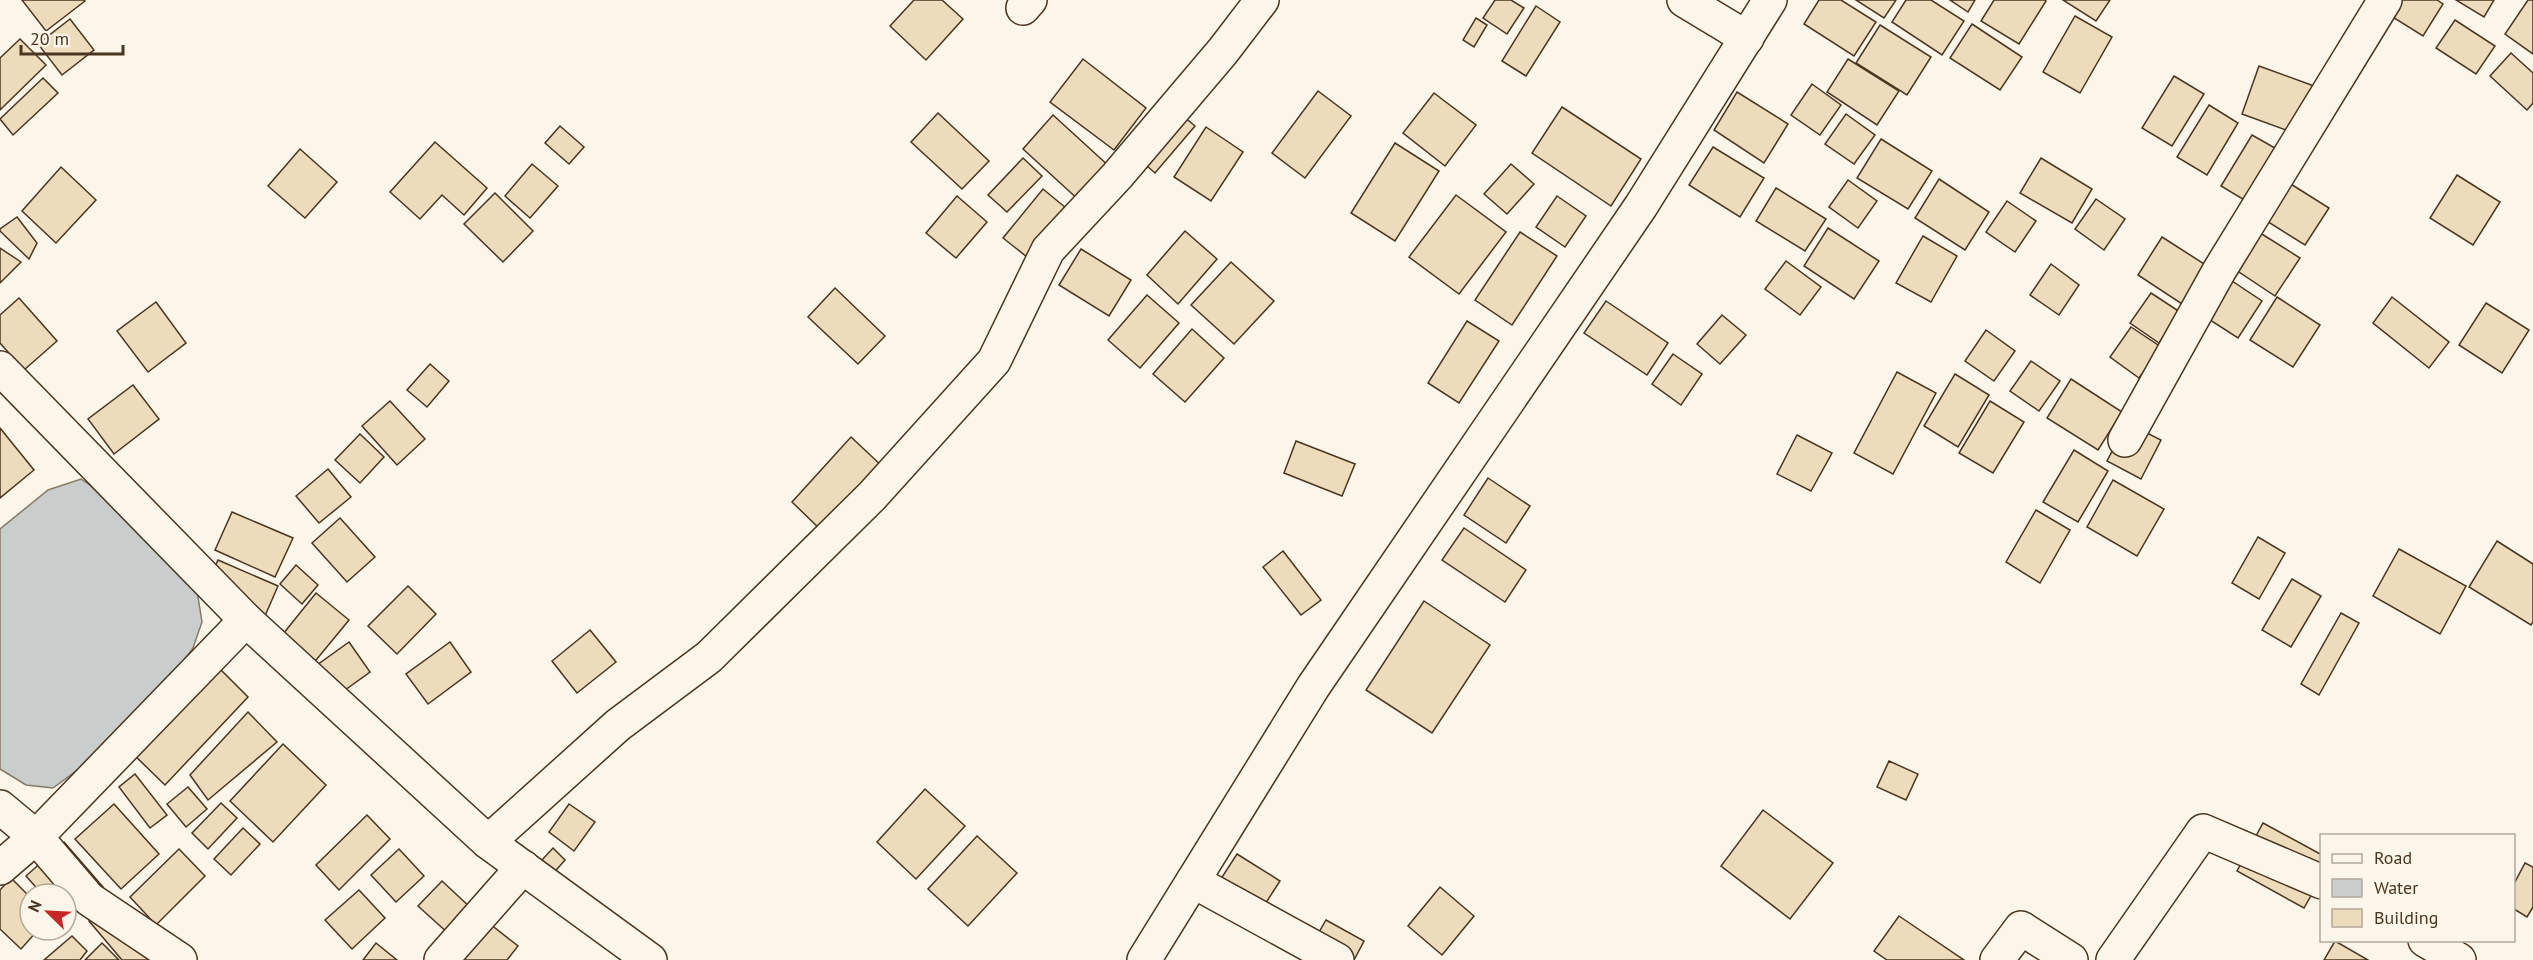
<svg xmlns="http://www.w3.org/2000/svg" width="2533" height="960" font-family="'PT Sans',sans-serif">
<rect width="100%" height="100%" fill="#fbf6e9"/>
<polygon fill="#c9cecd" stroke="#887966" stroke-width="1.5" points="81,479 117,504 197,591 202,622 193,648 161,694 91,760 53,788 26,785 0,769 0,529 48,490"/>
<g fill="#ecdcbc" stroke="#4a3520" stroke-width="1.5">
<polygon points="22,0 84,0 85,1 46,31"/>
<polygon points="914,0 942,0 963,19 926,60 890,26"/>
<polygon points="1495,0 1511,0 1524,8 1507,34 1483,18"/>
<polygon points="1819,0 1841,0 1876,22 1854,56 1804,24"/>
<polygon points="1856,0 1896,0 1884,18"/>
<polygon points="1906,0 1931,0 1964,21 1942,55 1892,22"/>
<polygon points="1950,0 1975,0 1968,12"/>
<polygon points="1994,0 2045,0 2046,1 2019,44 1981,21"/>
<polygon points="2063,0 2110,0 2096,21"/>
<polygon points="2378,0 2437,0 2443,4 2423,36 2375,6"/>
<polygon points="2456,0 2494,0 2484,17"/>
<polygon points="2528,0 2533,0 2533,54 2505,34"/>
<polygon points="1536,6 1560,22 1526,76 1502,61"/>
<polygon points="2075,16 2112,37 2080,93 2043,72"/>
<polygon points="1476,18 1487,25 1474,47 1463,40"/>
<polygon points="70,19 94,50 62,75 38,44"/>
<polygon points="2455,20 2495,46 2476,74 2436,48"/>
<polygon points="1972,24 2022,57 2000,90 1950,58"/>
<polygon points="1880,25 1931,57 1907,95 1856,63"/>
<polygon points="20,39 46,65 0,110 0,58"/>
<polygon points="2511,53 2533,73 2533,103 2527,110 2490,76"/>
<polygon points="1083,59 1146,108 1114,150 1050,102"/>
<polygon points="1848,59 1899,91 1877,125 1827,92"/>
<polygon points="2259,66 2314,86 2297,134 2242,114"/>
<polygon points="2174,76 2204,94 2172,146 2142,128"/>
<polygon points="43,78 58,93 13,135 0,119"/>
<polygon points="1812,84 1841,105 1820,135 1791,115"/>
<polygon points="1318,91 1351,116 1305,178 1272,153"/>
<polygon points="1737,92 1788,124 1764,163 1714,130"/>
<polygon points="1434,93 1476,125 1445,166 1403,133"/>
<polygon points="2209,105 2238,123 2207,175 2177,157"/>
<polygon points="1562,107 1641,159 1611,206 1532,153"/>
<polygon points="1177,111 1195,126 1155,173 1138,158"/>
<polygon points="938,113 989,161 962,189 911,142"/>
<polygon points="1846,114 1875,135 1854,164 1825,144"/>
<polygon points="1053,115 1111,168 1081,202 1023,149"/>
<polygon points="560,126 584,147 569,164 545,143"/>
<polygon points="1206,127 1243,152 1211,201 1174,177"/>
<polygon points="2252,135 2282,152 2251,204 2221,186"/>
<polygon points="1881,139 1932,171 1908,209 1857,178"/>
<polygon points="435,142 487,188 464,215 442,195 420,219 390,192"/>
<polygon points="1395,143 1439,171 1395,241 1351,213"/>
<polygon points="1713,147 1764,178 1740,217 1689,185"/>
<polygon points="300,149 337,182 305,218 268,186"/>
<polygon points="1023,158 1042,176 1007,212 988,195"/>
<polygon points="2041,158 2092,189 2072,223 2020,193"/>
<polygon points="532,164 558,186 530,218 505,196"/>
<polygon points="1511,164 1534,184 1507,214 1484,194"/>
<polygon points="61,167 96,200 56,243 22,211"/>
<polygon points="2457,175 2500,202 2473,245 2430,218"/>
<polygon points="1939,179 1989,212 1965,250 1915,218"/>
<polygon points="1848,180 1877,201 1858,228 1829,207"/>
<polygon points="2286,181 2329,208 2305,245 2262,218"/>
<polygon points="1776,188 1826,219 1805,251 1756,221"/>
<polygon points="1043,189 1066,208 1027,257 1003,238"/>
<polygon points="495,193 533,231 503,262 464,224"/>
<polygon points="1456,195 1506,232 1459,294 1409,257"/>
<polygon points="957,196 987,222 956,258 926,233"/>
<polygon points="1557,196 1586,216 1565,247 1536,227"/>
<polygon points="2096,199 2125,219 2104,250 2075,229"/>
<polygon points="2007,201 2036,221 2015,252 1986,232"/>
<polygon points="17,217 37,243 29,259 0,231 0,229"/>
<polygon points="1828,228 1879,261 1854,299 1804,266"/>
<polygon points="1185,231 1217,259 1178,304 1147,275"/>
<polygon points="2257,231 2300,258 2275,296 2233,268"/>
<polygon points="1520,232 1557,256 1512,325 1475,300"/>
<polygon points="1923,236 1957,256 1931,302 1896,283"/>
<polygon points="2162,237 2212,269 2188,308 2138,275"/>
<polygon points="0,248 21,262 0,283"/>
<polygon points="1081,249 1131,280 1109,316 1059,285"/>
<polygon points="1786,261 1821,287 1800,315 1765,289"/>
<polygon points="1231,262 1274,301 1234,344 1191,305"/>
<polygon points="2051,264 2079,285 2059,315 2030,295"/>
<polygon points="2220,273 2262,301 2238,338 2196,311"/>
<polygon points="835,288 885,336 858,364 808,317"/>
<polygon points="2151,293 2180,312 2159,343 2130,323"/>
<polygon points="1147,295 1179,323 1140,368 1108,340"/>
<polygon points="2277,297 2320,325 2293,367 2250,340"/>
<polygon points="2392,297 2449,342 2429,368 2373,323"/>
<polygon points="19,298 57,341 24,370 0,343 0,315"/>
<polygon points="1606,301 1668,343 1647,375 1584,333"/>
<polygon points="156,302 186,343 148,372 117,331"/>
<polygon points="2486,303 2529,330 2502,373 2459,345"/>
<polygon points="1722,315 1746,335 1720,364 1697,344"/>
<polygon points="1467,321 1499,341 1459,403 1428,383"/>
<polygon points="2131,327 2161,347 2139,378 2110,357"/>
<polygon points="1192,329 1224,358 1185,402 1153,374"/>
<polygon points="1986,330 2015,351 1994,381 1965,361"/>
<polygon points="1673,354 1702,374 1681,405 1652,384"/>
<polygon points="2031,361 2060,381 2039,411 2010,391"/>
<polygon points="430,364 449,381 427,407 407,390"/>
<polygon points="1897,372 1936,393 1893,474 1854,453"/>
<polygon points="1955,374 1989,395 1958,447 1924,426"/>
<polygon points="2071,379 2122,412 2098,450 2047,418"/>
<polygon points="133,385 159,419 114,454 88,419"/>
<polygon points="390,401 425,439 397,465 362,426"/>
<polygon points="1990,401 2024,422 1993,473 1959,453"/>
<polygon points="2127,423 2161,440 2141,479 2107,461"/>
<polygon points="0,428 34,470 0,498"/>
<polygon points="360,434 384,457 360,483 335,460"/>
<polygon points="1797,435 1832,453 1811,491 1777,474"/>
<polygon points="851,437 883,467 823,532 792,502"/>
<polygon points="1296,441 1355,464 1342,496 1284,473"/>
<polygon points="2074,450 2108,471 2078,522 2043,502"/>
<polygon points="328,469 351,497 319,523 296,496"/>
<polygon points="1488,478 1530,506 1506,543 1464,515"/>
<polygon points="2113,480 2164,509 2137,556 2087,527"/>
<polygon points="2036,510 2070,530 2040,583 2006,562"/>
<polygon points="232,512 293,538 275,577 215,550"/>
<polygon points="340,518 375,557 347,582 312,543"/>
<polygon points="1464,528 1526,570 1505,602 1442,560"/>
<polygon points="2258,537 2285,553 2259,599 2232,583"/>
<polygon points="2497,541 2533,564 2533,622 2531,625 2469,587"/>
<polygon points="2399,549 2466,586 2440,634 2373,596"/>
<polygon points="1283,551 1321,600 1301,615 1263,567"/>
<polygon points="218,560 278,586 261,625 201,598"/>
<polygon points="296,565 318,585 302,604 280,584"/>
<polygon points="2292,579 2321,596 2291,647 2262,630"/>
<polygon points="408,586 436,614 397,654 368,626"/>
<polygon points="316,593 349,620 312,665 279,639"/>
<polygon points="1424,601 1490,645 1432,733 1366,690"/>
<polygon points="2341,613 2359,623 2319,695 2301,684"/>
<polygon points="590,630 616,662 577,693 552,661"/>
<polygon points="349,642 370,672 327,703 306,673"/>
<polygon points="450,642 471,672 428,704 406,674"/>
<polygon points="213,662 248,697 165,785 129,750"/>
<polygon points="248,712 277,742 208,800 190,775"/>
<polygon points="283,744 326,785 273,842 230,801"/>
<polygon points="1889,761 1918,774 1906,800 1877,787"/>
<polygon points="135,774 167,815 150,828 119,787"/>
<polygon points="188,787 207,809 186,827 167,804"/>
<polygon points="925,789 965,826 916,879 877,842"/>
<polygon points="221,803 237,818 208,849 192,833"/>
<polygon points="114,804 159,854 121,889 75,839"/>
<polygon points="569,804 595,822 574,851 549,832"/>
<polygon points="1763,810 1833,863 1790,919 1721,866"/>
<polygon points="367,815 390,839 339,890 316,865"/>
<polygon points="2263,823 2322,855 2322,876 2304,908 2237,871"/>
<polygon points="243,828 260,844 231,875 214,859"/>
<polygon points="977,836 1017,873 968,926 928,889"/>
<polygon points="64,842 103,887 66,920 66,894 42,894 26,876"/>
<polygon points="553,848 565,860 543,885 530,873"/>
<polygon points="179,849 205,876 156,925 130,897"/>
<polygon points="399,849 424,876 396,902 371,875"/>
<polygon points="1237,854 1280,881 1256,918 1213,891"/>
<polygon points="2525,863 2533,867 2533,907 2527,917 2514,909 2514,884"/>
<polygon points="11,878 30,897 30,930 38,930 21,949 0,929 0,890"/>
<polygon points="442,881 472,909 449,934 418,906"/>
<polygon points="1440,887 1474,916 1442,955 1408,926"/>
<polygon points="359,890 385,918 352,949 325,920"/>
<polygon points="112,902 156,953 148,960 122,960 89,921"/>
<polygon points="1899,916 1964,960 1887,960 1874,951"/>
<polygon points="1326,920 1364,941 1354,960 1303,960"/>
<polygon points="490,924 518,946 507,960 461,960"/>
<polygon points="72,936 87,951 80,960 44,960"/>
<polygon points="2335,941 2368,960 2324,960"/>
<polygon points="102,943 119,960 85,960"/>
<polygon points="376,943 397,960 363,960"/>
</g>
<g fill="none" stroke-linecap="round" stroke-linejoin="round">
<defs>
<g id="minor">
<polyline points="1684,0 1747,38"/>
<polyline points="1023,8 1030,0"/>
<polyline points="0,368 246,620 488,842 650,960"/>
<polyline points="2125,440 2219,271 2385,0"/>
<polyline points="0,807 36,837 89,899 180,960"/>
<polyline points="488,842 618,725 709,657 872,496 994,361 1048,250 1117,176 1223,51 1262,0"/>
<polyline points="0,868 36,837 246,620"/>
<polyline points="1193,881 1337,960"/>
<polyline points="2425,940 2459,960"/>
<polyline points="441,960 523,867"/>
<polyline points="1144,960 1313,687 1641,206 1770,0"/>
<polyline points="1997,960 2021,928 2071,960"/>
<polyline points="2113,960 2203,831 2322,882"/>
</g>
</defs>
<use href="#minor" stroke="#4a3520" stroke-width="36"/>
<use href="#minor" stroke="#fbf6e9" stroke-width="33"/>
</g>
<rect x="2320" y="834" width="195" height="108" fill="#fbf6e9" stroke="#b4a999" stroke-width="1.5"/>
<rect x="2332" y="854" width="30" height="9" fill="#fbf6e9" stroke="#b4a999" stroke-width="1.5"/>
<text x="2374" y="864" font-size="18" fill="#4a3520">Road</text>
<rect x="2332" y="879" width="30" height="18" fill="#c9cecd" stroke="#b4a999" stroke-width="1.5"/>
<text x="2374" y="894" font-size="18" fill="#4a3520">Water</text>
<rect x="2332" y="909" width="30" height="18" fill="#ecdcbc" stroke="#b4a999" stroke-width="1.5"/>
<text x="2374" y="924" font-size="18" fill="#4a3520">Building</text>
<g transform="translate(48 912) rotate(294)"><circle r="28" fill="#fbf6e9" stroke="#b4a999" stroke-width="1.5"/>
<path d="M0-4.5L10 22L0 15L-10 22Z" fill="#c62828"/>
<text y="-9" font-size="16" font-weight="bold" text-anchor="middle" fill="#4a3520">N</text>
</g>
<path d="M21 45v9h102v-9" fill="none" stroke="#4a3520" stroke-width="3"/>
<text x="30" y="45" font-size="18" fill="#4a3520" stroke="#fbf6e9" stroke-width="4.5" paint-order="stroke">20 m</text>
</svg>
